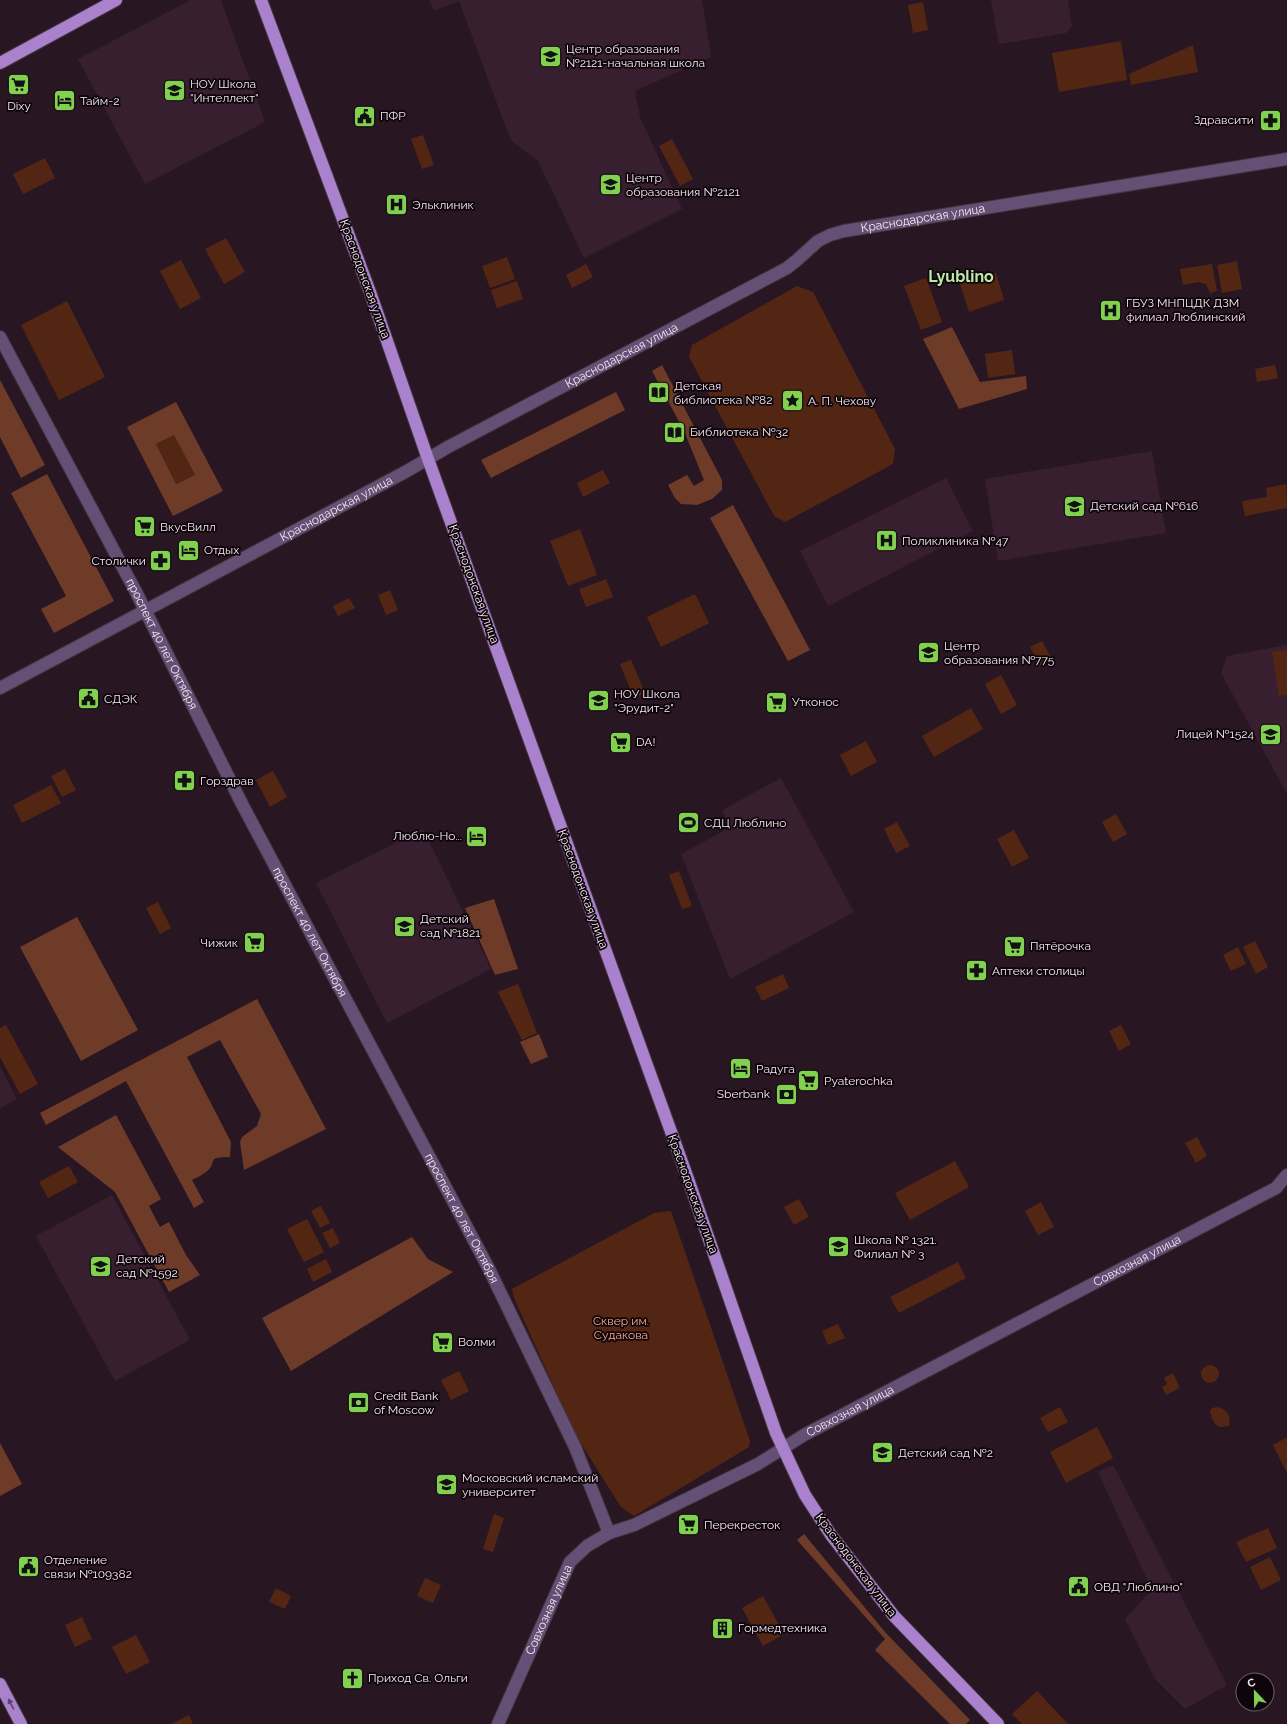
<svg xmlns="http://www.w3.org/2000/svg" width="1287" height="1724" font-family="Raleway,sans-serif">
<rect width="100%" height="100%" fill="#291623"/>
<g fill="#381f30">
<polygon points="191,0 221,0 265,122 145,184 78,59"/>
<polygon points="429,0 702,0 711,57 635,91 640,117 682,209 584,258 538,161 512,141 508,133 459,1 434,11"/>
<polygon points="991,0 1068,0 1072,26 1066,33 999,44"/>
<polygon points="1152,451 1166,533 998,561 985,479"/>
<polygon points="946,478 973,531 828,606 800,551"/>
<polygon points="1287,645 1287,794 1221,673 1227,656"/>
<polygon points="781,778 854,912 730,979 681,854 731,827 722,810"/>
<polygon points="423,829 491,969 387,1023 316,883"/>
<polygon points="0,1067 17,1099 0,1108"/>
<polygon points="112,1195 190,1340 115,1381 36,1236"/>
<polygon points="1113,1465 1227,1685 1185,1709 1155,1679 1125,1619 1152,1590 1098,1472"/>
</g>
<g fill="#532614">
<polygon points="923,2 928,30 913,33 908,5"/>
<polygon points="1121,41 1127,80 1059,92 1052,53"/>
<polygon points="1193,45 1198,72 1131,85 1129,74"/>
<polygon points="423,135 434,165 422,169 411,139"/>
<polygon points="672,139 693,179 680,186 659,146"/>
<polygon points="45,158 55,178 23,194 13,174"/>
<polygon points="226,238 245,272 224,284 205,249"/>
<polygon points="507,257 515,279 490,288 482,266"/>
<polygon points="181,260 201,298 180,309 160,271"/>
<polygon points="1237,261 1242,289 1222,293 1217,265"/>
<polygon points="586,264 593,277 572,288 566,275"/>
<polygon points="1212,264 1217,291 1210,293 1206,284 1198,282 1183,285 1180,269"/>
<polygon points="996,273 1004,300 969,312 960,284"/>
<polygon points="926,278 942,322 921,330 904,286"/>
<polygon points="517,281 523,299 497,308 491,290"/>
<polygon points="797,286 813,292 895,449 893,464 785,522 774,516 689,357 692,345"/>
<polygon points="67,301 105,377 59,400 21,325"/>
<polygon points="1012,350 1015,374 988,378 985,354"/>
<polygon points="1275,365 1278,378 1257,382 1255,369"/>
<polygon points="174,435 195,475 176,484 156,444"/>
<polygon points="603,470 610,483 583,497 577,483"/>
<polygon points="1286,484 1287,508 1245,516 1242,501 1267,497 1266,488"/>
<polygon points="580,529 597,575 568,586 550,541"/>
<polygon points="606,579 613,597 586,607 579,589"/>
<polygon points="390,590 398,610 386,615 378,595"/>
<polygon points="695,594 709,623 661,647 647,617"/>
<polygon points="349,598 355,608 338,616 333,606"/>
<polygon points="1042,641 1052,659 1040,666 1030,647"/>
<polygon points="1287,650 1287,695 1279,696 1272,652"/>
<polygon points="631,660 645,693 634,698 620,664"/>
<polygon points="1001,675 1017,705 1001,714 985,684"/>
<polygon points="971,708 983,729 934,757 922,736"/>
<polygon points="866,741 877,762 851,776 840,755"/>
<polygon points="65,769 76,790 62,797 51,776"/>
<polygon points="273,771 287,797 270,807 256,780"/>
<polygon points="51,785 61,803 22,823 13,805"/>
<polygon points="1116,814 1127,834 1113,842 1102,822"/>
<polygon points="897,822 910,846 896,853 884,829"/>
<polygon points="1014,830 1029,858 1012,867 997,839"/>
<polygon points="679,871 692,906 682,909 669,875"/>
<polygon points="158,902 171,928 160,934 146,908"/>
<polygon points="1255,941 1268,967 1256,974 1243,947"/>
<polygon points="1238,947 1246,964 1231,971 1223,955"/>
<polygon points="783,974 789,988 762,1001 755,987"/>
<polygon points="518,984 537,1033 522,1040 498,992"/>
<polygon points="6,1025 38,1084 20,1094 0,1057 0,1028"/>
<polygon points="1121,1025 1131,1044 1119,1051 1109,1031"/>
<polygon points="1197,1137 1207,1156 1196,1163 1185,1143"/>
<polygon points="955,1161 969,1187 910,1220 895,1193"/>
<polygon points="69,1166 78,1182 48,1198 39,1182"/>
<polygon points="799,1199 809,1217 794,1225 784,1207"/>
<polygon points="1041,1202 1054,1227 1038,1235 1025,1211"/>
<polygon points="321,1206 330,1223 320,1228 311,1211"/>
<polygon points="671,1211 750,1441 749,1447 634,1516 621,1507 575,1434 514,1298 512,1289 654,1213"/>
<polygon points="307,1219 324,1252 304,1262 287,1229"/>
<polygon points="333,1228 340,1243 330,1248 322,1233"/>
<polygon points="326,1259 332,1272 313,1282 307,1269"/>
<polygon points="958,1262 966,1278 899,1313 890,1297"/>
<polygon points="838,1324 845,1338 828,1345 822,1331"/>
<circle cx="1210" cy="1374" r="9"/>
<polygon points="459,1371 469,1391 451,1400 441,1380"/>
<polygon points="1173,1373 1180,1388 1166,1395 1162,1387 1167,1384 1164,1378"/>
<polygon points="1060,1407 1068,1422 1048,1432 1040,1418"/>
<path d="M 1217,1407 C 1227,1409 1231,1416 1229,1426 L 1220,1427 L 1216,1425 L 1212,1419 L 1210,1411 L 1212,1408 Z"/>
<polygon points="1097,1427 1113,1458 1066,1483 1050,1452"/>
<polygon points="1286,1438 1287,1439 1287,1473 1273,1445"/>
<polygon points="494,1514 504,1518 493,1552 483,1549"/>
<polygon points="1268,1528 1277,1548 1246,1562 1236,1542"/>
<polygon points="1270,1557 1281,1580 1261,1590 1250,1567"/>
<polygon points="425,1578 441,1585 433,1603 417,1596"/>
<polygon points="276,1588 291,1596 285,1609 269,1602"/>
<polygon points="763,1596 784,1634 763,1646 742,1608"/>
<polygon points="82,1617 92,1639 75,1647 65,1625"/>
<polygon points="136,1635 150,1662 126,1674 112,1647"/>
<polygon points="1037,1691 1068,1724 1022,1724 1012,1714"/>
<polygon points="189,1715 193,1724 171,1724"/>
</g>
<g fill="#6d3b27" fill-rule="evenodd">
<polygon points="952,327 980,382 1026,376 1027,389 959,409 923,339"/>
<polygon points="662,365 722,480 722,490 712,499 697,505 681,504 675,498 668,485 687,475 694,486 704,480 684,431 652,371"/>
<polygon points="0,380 45,465 21,478 0,437"/>
<polygon points="616,392 625,410 491,478 481,460"/>
<path d="M 176,402 L 223,491 L 173,516 L 127,427 ZM 174,435 L 195,475 L 176,484 L 156,444 Z"/>
<polygon points="47,474 114,601 54,633 41,609 66,596 11,493"/>
<polygon points="733,505 810,650 788,661 710,518"/>
<polygon points="494,899 518,969 495,975 465,908"/>
<polygon points="77,917 138,1030 81,1061 20,947"/>
<path d="M 257,999 L 326,1129 L 244,1170 L 240,1142 L 242,1137 L 257,1126 L 261,1114 L 220,1040 L 187,1057 L 231,1142 L 230,1157 C 204,1157 219,1162 206,1172 C 202,1175 196,1178 192,1180 L 204,1202 L 194,1208 L 126,1081 L 46,1125 L 40,1113 Z"/>
<polygon points="539,1034 548,1057 531,1064 520,1042"/>
<polygon points="116,1115 161,1199 149,1206 160,1227 169,1222 186,1255 200,1275 169,1292 115,1192 58,1147"/>
<polygon points="412,1237 428,1259 453,1272 291,1371 262,1318"/>
<polygon points="0,1443 22,1484 0,1496"/>
<polygon points="804,1534 885,1632 970,1720 966,1724 950,1724 875,1650 885,1639 797,1540"/>
</g>
<g fill="none" stroke-linecap="round" stroke-linejoin="round">
<defs>
<g id="minor">
<path id="s1" d="M 0,337 L 136,592 L 242,804 L 488,1267 L 575,1447 L 609,1533"/>
<path id="s2" d="M 0,688 L 407,471 L 448,447 L 787,268 L 797,260 L 818,241 L 830,235 L 844,231 L 1287,159"/>
<path id="s3" d="M 498,1724 L 570,1562 L 587,1546 L 609,1533 L 634,1525 L 758,1464 L 804,1435 L 1276,1188 L 1287,1175"/>
</g>
<g id="major">
<polyline points="261,0 370,292 428,459 687,1176 776,1433 805,1495 831,1535 894,1616 998,1724"/>
<polyline points="0,63 116,0"/>
<polyline points="0,1684 21,1724"/>
</g>
</defs>
<use href="#minor" stroke="#463340" stroke-width="14"/>
<use href="#major" stroke="#463340" stroke-width="14"/>
<use href="#minor" stroke="#635074" stroke-width="12"/>
<use href="#major" stroke="#aa81cc" stroke-width="12"/>
</g>
<defs><path id="oneway-solid" d="M-6-.8H1V-3.2L6.5 0L1 3.2V.8H-6Z"/></defs>
<use fill="#5c436b" href="#oneway-solid" transform="translate(11 1704) rotate(-118)"/>
<defs>
<symbol id="school-square" viewBox="-11 -11 22 22"><rect x="-9" y="-9" width="18" height="18" rx="4" fill="#81d050" stroke="#0d050a"/><path d="M0-5L7-2L0 1L-7-2ZM-4 1L0 2.5L4 1V4Q0 6-4 4Z" fill="#111"/></symbol>
<symbol id="supermarket-square" viewBox="-11 -11 22 22"><rect x="-9" y="-9" width="18" height="18" rx="4" fill="#81d050" stroke="#0d050a"/><path d="M-6-5.5h2.5l.6 2H6L4.5 2H-2.5L-4.4-4H-6ZM-1.5 3.2a1.3 1.3 0 1 0 .1 0ZM3 3.2a1.3 1.3 0 1 0 .1 0Z" fill="#111"/></symbol>
<symbol id="hotel-square" viewBox="-11 -11 22 22"><rect x="-9" y="-9" width="18" height="18" rx="4" fill="#81d050" stroke="#0d050a"/><path d="M-6-4.5h1.5V1H6V5H4.5V3h-9V5H-6ZM-4 0a1.8 1.8 0 1 1 3.6 0ZM.5 0V-2.5h3Q6-2.5 6 0Z" fill="#111"/></symbol>
<symbol id="civic-square" viewBox="-11 -11 22 22"><rect x="-9" y="-9" width="18" height="18" rx="4" fill="#81d050" stroke="#0d050a"/><path d="M-.6-6.5H3V-4.5H.6V-3L4-1V1h2V6H-6V1h2V-1L-.6-3ZM-1.2 2.5V6h2.4V2.5Z" fill="#111"/></symbol>
<symbol id="pharmacy-square" viewBox="-11 -11 22 22"><rect x="-9" y="-9" width="18" height="18" rx="4" fill="#81d050" stroke="#0d050a"/><path d="M-2-6h4v4h4v4h-4v4h-4v-4h-4v-4h4Z" fill="#111"/></symbol>
<symbol id="hospital-square" viewBox="-11 -11 22 22"><rect x="-9" y="-9" width="18" height="18" rx="4" fill="#81d050" stroke="#0d050a"/><path d="M-5-5h3v3.5h4V-5h3V5h-3V1.5h-4V5h-3Z" fill="#111"/></symbol>
<symbol id="library-square" viewBox="-11 -11 22 22"><rect x="-9" y="-9" width="18" height="18" rx="4" fill="#81d050" stroke="#0d050a"/><path d="M-6-4Q-3-5.5-.7-3.5V5Q-3 3-6 4ZM6-4Q3-5.5 .7-3.5V5Q3 3 6 4Z" fill="#111"/></symbol>
<symbol id="sight-square" viewBox="-11 -11 22 22"><rect x="-9" y="-9" width="18" height="18" rx="4" fill="#81d050" stroke="#0d050a"/><path d="M0-6L1.8-2.2L6-1.7L2.9 1.2L3.7 5.4L0 3.3L-3.7 5.4L-2.9 1.2L-6-1.7L-1.8-2.2Z" fill="#111"/></symbol>
<symbol id="stadium-square" viewBox="-11 -11 22 22"><rect x="-9" y="-9" width="18" height="18" rx="4" fill="#81d050" stroke="#0d050a"/><path d="M0-5a6.5 5 0 1 0 0 10a6.5 5 0 1 0 0-10ZM-3.5-1.8h7v3.6h-7Z" fill="#111"/></symbol>
<symbol id="bank-square" viewBox="-11 -11 22 22"><rect x="-9" y="-9" width="18" height="18" rx="4" fill="#81d050" stroke="#0d050a"/><path d="M-6-4H6V4H-6ZM0-2.3a2.3 2.3 0 1 0 0 4.6a2.3 2.3 0 1 0 0-4.6Z" fill="#111"/></symbol>
<symbol id="university-square" viewBox="-11 -11 22 22"><rect x="-9" y="-9" width="18" height="18" rx="4" fill="#81d050" stroke="#0d050a"/><path d="M0-5L7-2L0 1L-7-2ZM-4 1L0 2.5L4 1V4Q0 6-4 4Z" fill="#111"/></symbol>
<symbol id="building-square" viewBox="-11 -11 22 22"><rect x="-9" y="-9" width="18" height="18" rx="4" fill="#81d050" stroke="#0d050a"/><path d="M-4-6H4V6H1V3H-1V6H-4ZM-2.5-4.3h1.7v1.8h-1.7ZM.8-4.3h1.7v1.8H.8ZM-2.5-1h1.7V.8h-1.7ZM.8-1h1.7V.8H.8Z" fill="#111"/></symbol>
<symbol id="church-square" viewBox="-11 -11 22 22"><rect x="-9" y="-9" width="18" height="18" rx="4" fill="#81d050" stroke="#0d050a"/><path d="M-1.2-6h2.4v3.5h3.3v2.4h-3.3V6h-2.4V-.1h-3.3v-2.4h3.3Z" fill="#111"/></symbol>
</defs>
<g fill-rule="evenodd">
<use href="#school-square" x="538" y="44" width="25" height="25"/>
<use href="#supermarket-square" x="6" y="72" width="25" height="25"/>
<use href="#school-square" x="162" y="78" width="25" height="25"/>
<use href="#hotel-square" x="52" y="88" width="25" height="25"/>
<use href="#civic-square" x="352" y="104" width="25" height="25"/>
<use href="#pharmacy-square" x="1258" y="108" width="25" height="25"/>
<use href="#school-square" x="598" y="172" width="25" height="25"/>
<use href="#hospital-square" x="384" y="192" width="25" height="25"/>
<use href="#hospital-square" x="1098" y="298" width="25" height="25"/>
<use href="#library-square" x="646" y="380" width="25" height="25"/>
<use href="#sight-square" x="780" y="388" width="25" height="25"/>
<use href="#library-square" x="662" y="420" width="25" height="25"/>
<use href="#school-square" x="1062" y="494" width="25" height="25"/>
<use href="#supermarket-square" x="132" y="514" width="25" height="25"/>
<use href="#hospital-square" x="874" y="528" width="25" height="25"/>
<use href="#hotel-square" x="176" y="538" width="25" height="25"/>
<use href="#pharmacy-square" x="148" y="548" width="25" height="25"/>
<use href="#school-square" x="916" y="640" width="25" height="25"/>
<use href="#civic-square" x="76" y="686" width="25" height="25"/>
<use href="#school-square" x="586" y="688" width="25" height="25"/>
<use href="#supermarket-square" x="764" y="690" width="25" height="25"/>
<use href="#school-square" x="1258" y="722" width="25" height="25"/>
<use href="#supermarket-square" x="608" y="730" width="25" height="25"/>
<use href="#pharmacy-square" x="172" y="768" width="25" height="25"/>
<use href="#stadium-square" x="676" y="810" width="25" height="25"/>
<use href="#hotel-square" x="464" y="824" width="25" height="25"/>
<use href="#school-square" x="392" y="914" width="25" height="25"/>
<use href="#supermarket-square" x="242" y="930" width="25" height="25"/>
<use href="#supermarket-square" x="1002" y="934" width="25" height="25"/>
<use href="#pharmacy-square" x="964" y="958" width="25" height="25"/>
<use href="#hotel-square" x="728" y="1056" width="25" height="25"/>
<use href="#supermarket-square" x="796" y="1068" width="25" height="25"/>
<use href="#bank-square" x="774" y="1082" width="25" height="25"/>
<use href="#school-square" x="826" y="1234" width="25" height="25"/>
<use href="#school-square" x="88" y="1254" width="25" height="25"/>
<use href="#supermarket-square" x="430" y="1330" width="25" height="25"/>
<use href="#bank-square" x="346" y="1390" width="25" height="25"/>
<use href="#school-square" x="870" y="1440" width="25" height="25"/>
<use href="#university-square" x="434" y="1472" width="25" height="25"/>
<use href="#supermarket-square" x="676" y="1512" width="25" height="25"/>
<use href="#civic-square" x="16" y="1554" width="25" height="25"/>
<use href="#civic-square" x="1066" y="1574" width="25" height="25"/>
<use href="#building-square" x="710" y="1616" width="25" height="25"/>
<use href="#church-square" x="340" y="1666" width="25" height="25"/>
</g>
<g text-anchor="middle" stroke-width="3.5" stroke-linejoin="round" paint-order="stroke">
<g font-size="12" fill="#f6e8f1" stroke="#0d050a" text-anchor="start">
<text x="566" y="53">Центр образования<tspan x="566" dy="14">№2121-начальная школа</tspan></text>
<text x="190" y="88">НОУ Школа<tspan x="190" dy="14">"Интеллект"</tspan></text>
<text x="80" y="105">Тайм-2</text>
<text x="19" y="110" text-anchor="middle">Dixy</text>
<text x="380" y="120">ПФР</text>
<text x="1254" y="124" text-anchor="end">Здравсити</text>
<text x="626" y="182">Центр<tspan x="626" dy="14">образования №2121</tspan></text>
<text x="412" y="209">Эльклиник</text>
<text x="1126" y="307">ГБУЗ МНПЦДК ДЗМ<tspan x="1126" dy="14">филиал Люблинский</tspan></text>
<text x="674" y="390">Детская<tspan x="674" dy="14">библиотека №82</tspan></text>
<text x="808" y="405">А. П. Чехову</text>
<text x="690" y="436">Библиотека №32</text>
<text x="1090" y="510">Детский сад №616</text>
<text x="160" y="531">ВкусВилл</text>
<text x="902" y="545">Поликлиника №47</text>
<text x="204" y="554">Отдых</text>
<text x="146" y="565" text-anchor="end">Столички</text>
<text x="944" y="650">Центр<tspan x="944" dy="14">образования №775</tspan></text>
<text x="614" y="698">НОУ Школа<tspan x="614" dy="14">"Эрудит-2"</tspan></text>
<text x="104" y="703">СДЭК</text>
<text x="792" y="706">Утконос</text>
<text x="1254" y="738" text-anchor="end">Лицей №1524</text>
<text x="636" y="746">DA!</text>
<text x="200" y="785">Горздрав</text>
<text x="704" y="827">СДЦ Люблино</text>
<text x="462" y="840" text-anchor="end">Люблю-Но...</text>
<text x="420" y="923">Детский<tspan x="420" dy="14">сад №1821</tspan></text>
<text x="238" y="947" text-anchor="end">Чижик</text>
<text x="1030" y="950">Пятёрочка</text>
<text x="992" y="975">Аптеки столицы</text>
<text x="756" y="1073">Радуга</text>
<text x="824" y="1085">Pyaterochka</text>
<text x="770" y="1098" text-anchor="end">Sberbank</text>
<text x="854" y="1244">Школа № 1321.<tspan x="854" dy="14">Филиал № 3</tspan></text>
<text x="116" y="1263">Детский<tspan x="116" dy="14">сад №1592</tspan></text>
<text x="458" y="1346">Волми</text>
<text x="374" y="1400">Credit Bank<tspan x="374" dy="14">of Moscow</tspan></text>
<text x="898" y="1457">Детский сад №2</text>
<text x="462" y="1482">Московский исламский<tspan x="462" dy="14">университет</tspan></text>
<text x="704" y="1529">Перекресток</text>
<text x="44" y="1564">Отделение<tspan x="44" dy="14">связи №109382</tspan></text>
<text x="1094" y="1591">ОВД "Люблино"</text>
<text x="738" y="1632">Гормедтехника</text>
<text x="368" y="1682">Приход Св. Ольги</text>
</g>
<g font-size="12" fill="#f6e8f1" stroke="#0d050a">
<text dy="4" stroke="none"><textPath href="#s2" startOffset="1041">Краснодарская улица</textPath></text>
<text transform="translate(365 279) rotate(70)" y="4">Краснодонская улица</text>
<text dy="4" stroke="none"><textPath href="#s2" startOffset="705">Краснодарская улица</textPath></text>
<text dy="4" stroke="none"><textPath href="#s2" startOffset="381">Краснодарская улица</textPath></text>
<text transform="translate(474 584) rotate(70)" y="4">Краснодонская улица</text>
<text dy="4" stroke="none"><textPath href="#s1" startOffset="347">проспект 40 лет Октября</textPath></text>
<text transform="translate(583 889) rotate(70)" y="4">Краснодонская улица</text>
<text dy="4" stroke="none"><textPath href="#s1" startOffset="671">проспект 40 лет Октября</textPath></text>
<text transform="translate(693 1194) rotate(70)" y="4">Краснодонская улица</text>
<text dy="4" stroke="none"><textPath href="#s1" startOffset="995">проспект 40 лет Октября</textPath></text>
<text dy="4" stroke="none"><textPath href="#s3" startOffset="821">Совхозная улица</textPath></text>
<text dy="4" stroke="none"><textPath href="#s3" startOffset="497">Совхозная улица</textPath></text>
<text transform="translate(856 1565) rotate(53)" y="4">Краснодонская улица</text>
<text dy="4" stroke="none"><textPath href="#s3" startOffset="125">Совхозная улица</textPath></text>
</g>
<g font-size="12" fill="#feab8b" stroke="#0d050a">
<text x="621" y="1325">Сквер им.<tspan x="621" dy="14">Судакова</tspan></text>
</g>
<g font-size="16" font-weight="bold" fill="#bce8a6" stroke="#0d050a">
<text x="961" y="282">Lyublino</text>
</g>
</g>
<g transform="translate(1255 1692) rotate(338)"><circle r="19" fill="#0d050a" stroke="#6a6066"/>
<path d="M0-3L7 15L0 10L-7 15Z" fill="#81d050"/>
<text y="-6" font-size="11" font-weight="bold" text-anchor="middle" fill="#f6e8f1">С</text>
</g>
</svg>
